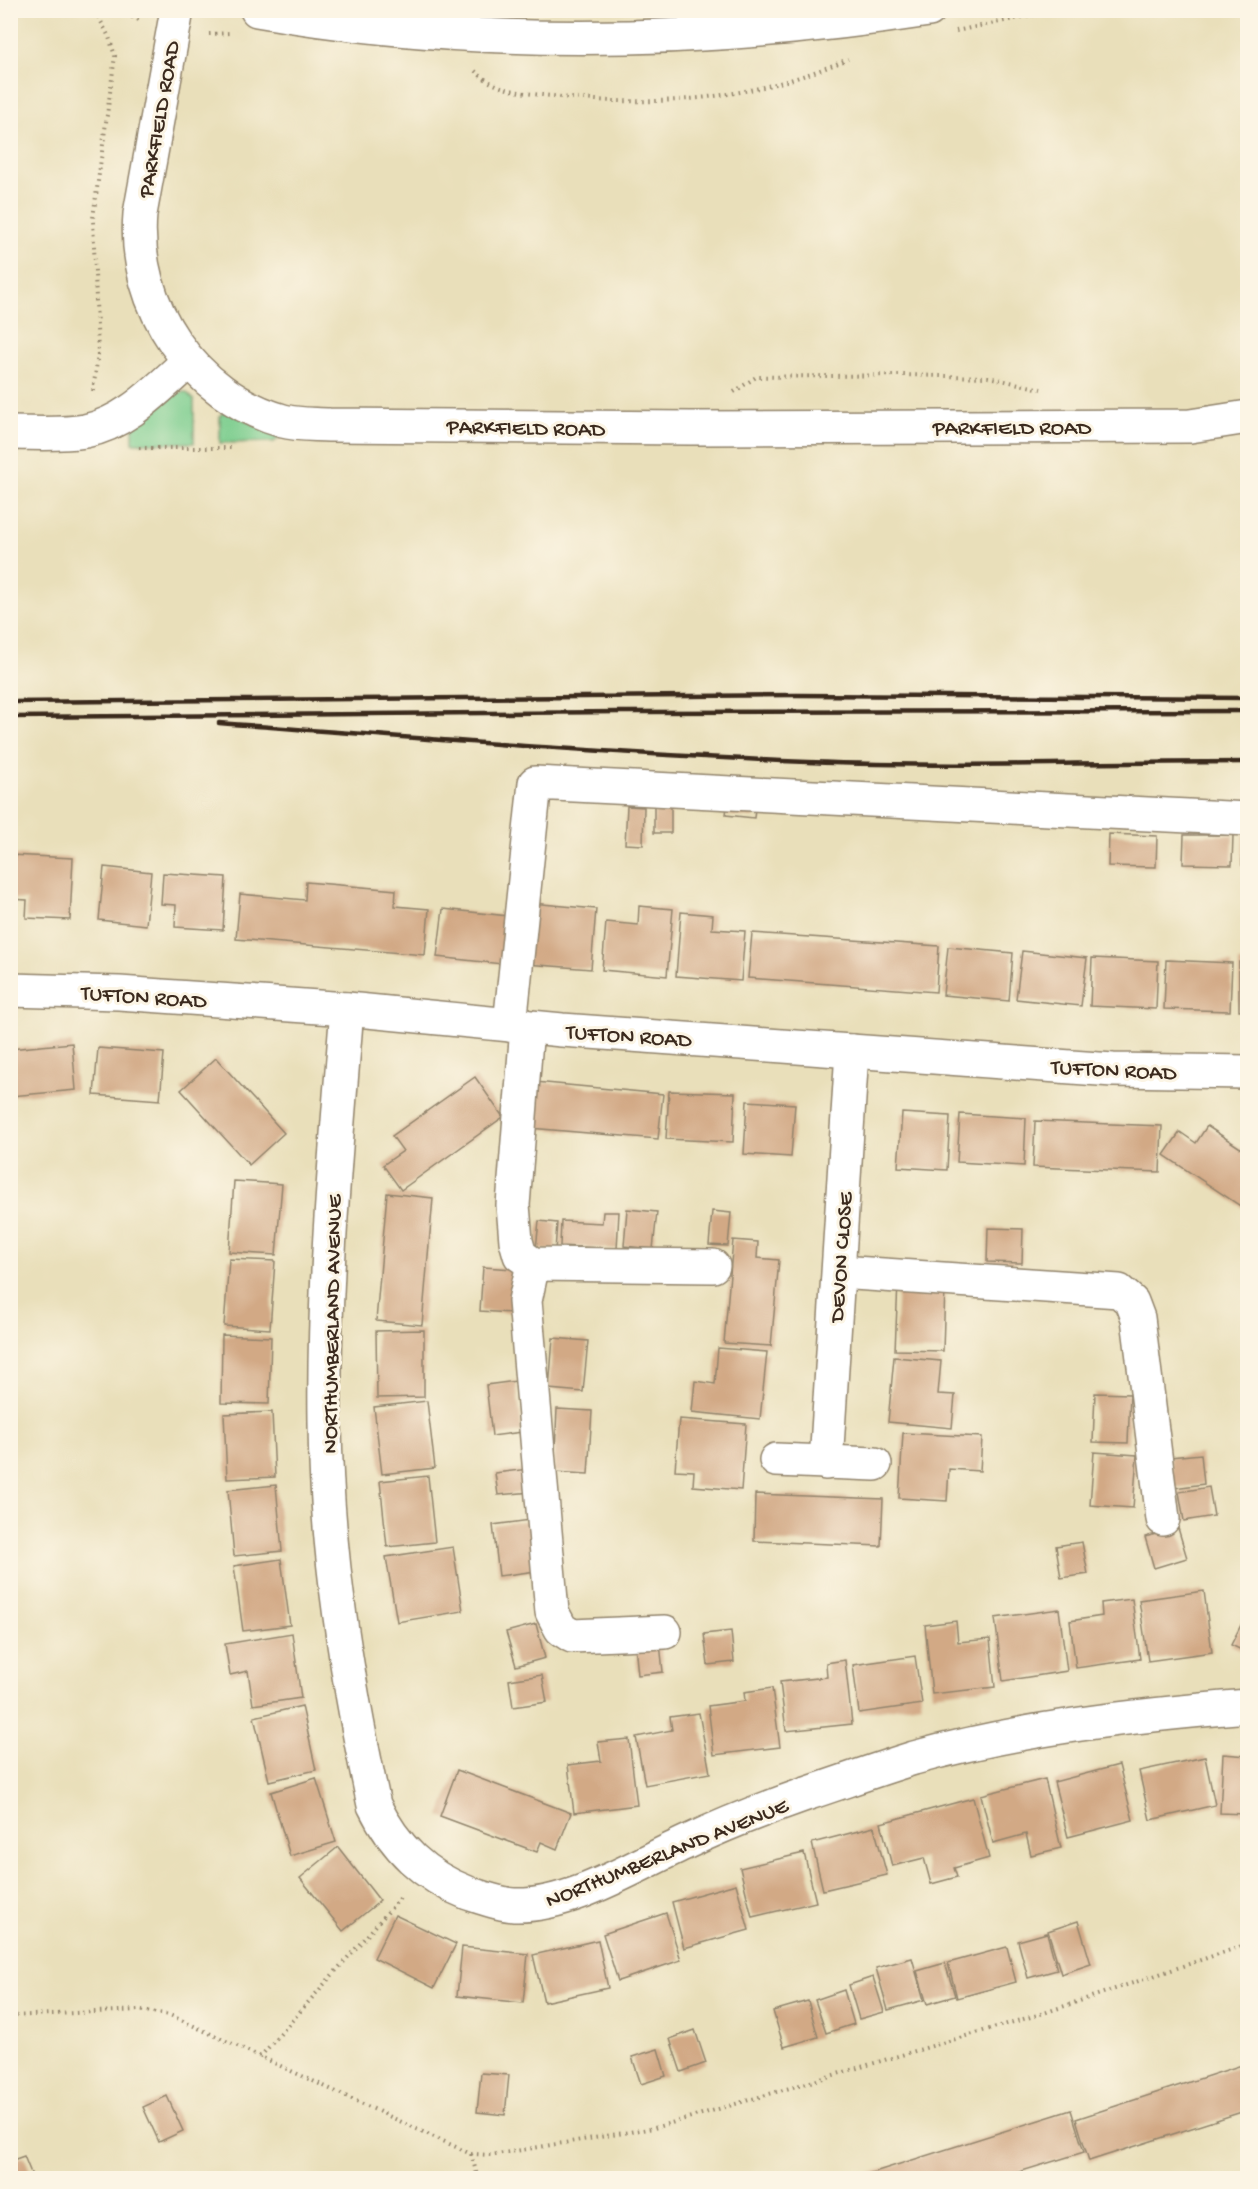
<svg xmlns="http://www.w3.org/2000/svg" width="1258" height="2189" font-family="'Gochi Hand',sans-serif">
<rect width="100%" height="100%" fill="#fcf5e5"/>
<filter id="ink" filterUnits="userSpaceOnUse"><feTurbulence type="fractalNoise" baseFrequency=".0167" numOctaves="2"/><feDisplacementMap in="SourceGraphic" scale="12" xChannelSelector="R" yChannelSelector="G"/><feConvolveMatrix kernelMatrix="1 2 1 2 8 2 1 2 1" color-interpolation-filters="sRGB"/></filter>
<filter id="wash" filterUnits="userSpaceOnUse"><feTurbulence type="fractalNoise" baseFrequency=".008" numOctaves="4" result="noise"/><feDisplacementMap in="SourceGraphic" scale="24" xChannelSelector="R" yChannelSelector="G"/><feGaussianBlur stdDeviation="1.35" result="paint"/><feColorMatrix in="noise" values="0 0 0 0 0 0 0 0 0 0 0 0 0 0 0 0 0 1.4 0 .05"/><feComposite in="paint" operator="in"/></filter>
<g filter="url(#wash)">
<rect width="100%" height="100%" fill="#e9dfba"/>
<g fill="#7bcd8e" stroke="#5b7c56" stroke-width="1.5">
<polygon points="186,392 194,400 194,443 133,443 133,420 173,393"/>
<polygon points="225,410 280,437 274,442 220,443 220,416"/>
</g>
<g id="blocks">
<g fill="#d2a985">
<polygon points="728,797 756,799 754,818 726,815"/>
<rect x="654" y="802" width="17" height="31"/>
<polygon points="627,806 644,807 643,845 625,844"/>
<polygon points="1109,834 1157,836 1156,867 1108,866"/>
<polygon points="1184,835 1233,835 1232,865 1183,864"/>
<polygon points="1243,835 1248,835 1248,865 1242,865"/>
<polygon points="10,855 73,858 70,920 26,918 27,900 10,899"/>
<polygon points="104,867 151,872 146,925 99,920"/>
<polygon points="163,873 226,877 223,930 175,927 176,905 161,904"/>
<polygon points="306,882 396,890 395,906 429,909 425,955 236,939 240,894 305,900"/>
<polygon points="531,903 596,909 591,969 526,964"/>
<polygon points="639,906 673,909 667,976 602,970 606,922 638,925"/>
<polygon points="443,909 508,916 502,964 437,957"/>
<polygon points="681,912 713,915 712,929 745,931 741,981 676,976"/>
<polygon points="752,933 939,946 936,992 748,978"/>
<polygon points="948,947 1013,953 1009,1001 943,995"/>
<polygon points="1022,951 1087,958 1081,1006 1016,999"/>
<polygon points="1092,958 1158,961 1156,1009 1090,1006"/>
<polygon points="1166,960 1232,963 1230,1011 1164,1009"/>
<rect x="1239" y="962" width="9" height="49"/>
<polygon points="72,1043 76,1090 11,1096 10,1049"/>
<polygon points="98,1048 164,1053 160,1100 94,1095"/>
<polygon points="216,1058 284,1133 249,1165 181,1090"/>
<polygon points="475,1077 503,1117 401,1190 383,1165 403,1151 392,1136"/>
<polygon points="535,1082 663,1094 658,1139 530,1128"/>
<polygon points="669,1091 735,1093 733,1142 666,1139"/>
<polygon points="747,1101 795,1104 791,1157 744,1154"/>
<polygon points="902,1113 950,1116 947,1170 898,1167"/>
<polygon points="960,1114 1026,1118 1024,1166 957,1162"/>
<polygon points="1035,1121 1162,1126 1160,1172 1033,1167"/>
<polygon points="1207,1126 1248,1153 1248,1211 1164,1155 1180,1132 1196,1143"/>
<polygon points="234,1181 282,1184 276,1255 229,1252"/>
<polygon points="387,1193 433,1198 422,1325 376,1321"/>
<polygon points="627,1209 657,1212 653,1249 624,1246"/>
<polygon points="712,1211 731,1213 728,1246 709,1245"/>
<polygon points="603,1212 619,1212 617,1249 560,1246 561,1221 602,1223"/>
<polygon points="539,1221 557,1223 555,1251 536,1249"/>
<polygon points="988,1228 1023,1229 1022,1263 987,1262"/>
<polygon points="733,1240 758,1242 757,1258 779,1260 771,1346 724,1343"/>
<polygon points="229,1259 275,1261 270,1329 224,1326"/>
<polygon points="483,1267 514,1269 511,1313 480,1311"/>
<polygon points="898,1283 945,1285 943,1351 895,1350"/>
<polygon points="424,1330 424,1397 377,1398 376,1331"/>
<polygon points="222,1335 271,1337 269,1404 221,1403"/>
<polygon points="553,1338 588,1341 583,1392 549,1389"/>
<polygon points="718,1348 767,1352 760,1419 692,1412 695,1381 715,1384"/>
<polygon points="894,1357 941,1361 938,1394 955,1395 952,1428 888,1422"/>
<polygon points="516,1381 522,1432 492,1436 486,1385"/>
<polygon points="1095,1393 1130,1394 1128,1443 1093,1442"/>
<polygon points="427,1401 435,1468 382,1474 374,1407"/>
<polygon points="557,1409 592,1411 588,1474 554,1472"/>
<polygon points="272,1412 275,1477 227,1479 224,1414"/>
<polygon points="679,1419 746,1424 741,1490 693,1486 694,1471 675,1470"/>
<polygon points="903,1433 982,1437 980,1471 949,1469 947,1501 899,1498"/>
<polygon points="1094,1452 1137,1455 1133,1508 1090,1505"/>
<polygon points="1201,1454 1204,1484 1174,1488 1170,1457"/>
<polygon points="529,1469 532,1492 498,1495 495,1473"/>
<polygon points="428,1476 435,1542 387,1547 380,1481"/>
<polygon points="276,1485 282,1551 234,1556 228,1490"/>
<polygon points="1209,1487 1214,1516 1184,1521 1179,1492"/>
<polygon points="755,1494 883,1499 881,1546 754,1541"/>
<polygon points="530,1520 536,1571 499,1576 493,1525"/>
<polygon points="1178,1528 1187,1558 1154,1568 1145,1537"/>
<polygon points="1082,1542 1088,1574 1061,1578 1056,1546"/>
<polygon points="453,1547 463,1611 397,1622 386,1557"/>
<polygon points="281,1559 290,1625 243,1631 234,1566"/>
<polygon points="1204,1591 1212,1652 1148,1661 1139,1600"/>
<polygon points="1132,1599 1140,1659 1076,1668 1070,1621 1102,1616 1101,1603"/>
<polygon points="1059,1609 1067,1671 1003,1681 995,1618"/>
<polygon points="1248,1611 1248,1653 1231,1645"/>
<polygon points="956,1621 958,1642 990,1639 995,1687 932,1694 925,1625"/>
<polygon points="536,1624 545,1658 516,1666 506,1632"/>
<polygon points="731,1631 734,1662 708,1665 704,1634"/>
<polygon points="292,1633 301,1698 253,1705 248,1671 230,1675 225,1644"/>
<polygon points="660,1643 663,1672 638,1675 635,1645"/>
<polygon points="915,1656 922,1704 859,1713 853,1665"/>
<polygon points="845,1660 852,1724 786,1731 780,1682 827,1677 826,1663"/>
<polygon points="542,1675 547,1702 513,1707 509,1680"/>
<polygon points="772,1688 780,1747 714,1755 708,1706 745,1701 744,1692"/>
<polygon points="302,1706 316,1770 269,1781 254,1717"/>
<polygon points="699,1713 710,1773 645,1785 636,1737 672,1730 670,1717"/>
<polygon points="629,1739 637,1805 574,1813 568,1765 601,1761 598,1742"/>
<polygon points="1223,1754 1248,1756 1248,1802 1245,1814 1220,1813"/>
<polygon points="1205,1757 1215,1805 1150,1820 1139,1771"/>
<polygon points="1119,1765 1133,1820 1068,1837 1054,1782"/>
<polygon points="457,1770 571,1813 557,1849 541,1842 537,1852 440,1816"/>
<polygon points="316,1778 336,1842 290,1856 271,1792"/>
<polygon points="1045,1779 1061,1848 1031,1855 1026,1834 993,1843 981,1795"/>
<polygon points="973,1798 989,1858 954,1868 957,1877 931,1884 924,1858 892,1866 881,1823"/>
<polygon points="874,1827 887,1875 823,1890 812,1843"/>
<polygon points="338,1847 380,1901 343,1931 300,1878"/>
<polygon points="804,1853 816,1902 752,1917 740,1868"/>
<polygon points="736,1884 749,1930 684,1948 672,1902"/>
<polygon points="666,1913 681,1960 618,1981 603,1934"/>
<polygon points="395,1915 456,1944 434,1988 374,1958"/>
<polygon points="1078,1921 1091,1964 1061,1974 1048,1931"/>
<polygon points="1047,1933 1057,1970 1028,1978 1018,1941"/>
<polygon points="598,1940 608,1988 544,2002 533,1955"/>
<polygon points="462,1947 528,1954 523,2003 457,1996"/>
<polygon points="1007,1947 1016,1982 957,1998 948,1963"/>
<polygon points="912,1958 924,2000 888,2010 876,1968"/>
<polygon points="945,1963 955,1996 927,2004 917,1971"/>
<polygon points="873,1977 884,2012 859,2019 849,1985"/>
<polygon points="844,1990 854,2024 826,2033 815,2000"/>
<polygon points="808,2001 818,2037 784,2047 773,2011"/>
<polygon points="695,2030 706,2063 681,2072 670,2039"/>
<polygon points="658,2049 666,2076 641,2084 632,2057"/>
<polygon points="1248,2063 1248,2110 1089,2161 1076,2119"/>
<polygon points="481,2073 509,2075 505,2115 477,2112"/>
<polygon points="167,2096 183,2131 159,2142 143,2107"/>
<polygon points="1071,2110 1084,2152 999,2178 869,2178 868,2174"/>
<polygon points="24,2156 33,2178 10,2178 10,2161"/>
</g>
</g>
</g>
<g filter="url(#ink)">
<use href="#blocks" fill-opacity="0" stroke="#92846c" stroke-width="1.5"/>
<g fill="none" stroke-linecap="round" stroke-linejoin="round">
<defs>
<g id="minor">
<path d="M 177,10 L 140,214 C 132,306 194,396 283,421 C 298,425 314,424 329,425 L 691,428 L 1190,426 L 1248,417"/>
<path d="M 257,10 C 478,49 708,44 929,10"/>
<path d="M 10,433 C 35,433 61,435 85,431 C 127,423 158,388 189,361"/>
<polyline points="10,990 119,993 347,1009 562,1030 1113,1070 1248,1072"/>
<path d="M 347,1009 C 336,1147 323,1284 325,1422 C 326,1551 347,1680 374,1805 C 395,1848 424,1876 468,1893 C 483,1898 499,1904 514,1905 C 571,1907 636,1865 687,1842 C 725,1824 766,1808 806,1794 C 842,1782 878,1769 914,1758 C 1021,1728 1138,1715 1248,1706"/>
<polyline points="510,1025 535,783 1248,819"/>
<polyline points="527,1027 513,1205 516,1241 520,1255 533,1264 713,1266"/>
<polyline points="533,1264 525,1301 552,1612 561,1629 572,1636 665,1632"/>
<polyline points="839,1272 1119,1291 1132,1302 1138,1318 1163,1519"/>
<polyline points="776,1460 875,1464"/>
<polyline points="826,1463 852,1051"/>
</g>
</defs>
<use href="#minor" stroke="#92846c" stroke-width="36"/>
<g stroke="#92846c" stroke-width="4" stroke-dasharray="1.5 4.5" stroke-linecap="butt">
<polyline points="115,10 139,20"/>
<polyline points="956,31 1058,10"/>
<polyline points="209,34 231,33"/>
<path d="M 475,71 C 500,94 529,93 561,97 C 661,108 754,99 848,59"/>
<polyline points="93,391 98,354 93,218 115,56 109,37 95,10"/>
<polyline points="734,392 756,377 901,375 988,377 1041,389"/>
<polyline points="139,448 234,448"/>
<polyline points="10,2016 139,2010 170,2015 471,2154 491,2155 654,2128 1044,2013 1248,1944"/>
<polyline points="260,2057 402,1896"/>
<polyline points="471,2154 478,2178"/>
</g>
<use href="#minor" stroke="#fff" stroke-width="33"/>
<g stroke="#3b2a1e" stroke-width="4.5">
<polyline points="10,702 797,695 1248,698"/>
<polyline points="10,717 621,712 1248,711"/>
<path d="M 219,723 C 415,738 611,754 808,762 C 954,768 1101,762 1248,762"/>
</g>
</g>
</g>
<g text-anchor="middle" stroke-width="6" stroke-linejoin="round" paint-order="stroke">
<g font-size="22" fill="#3b2a1e" stroke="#fcf5e5">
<text transform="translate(157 119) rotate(-80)" y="8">PARKFIELD ROAD</text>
<text transform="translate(526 426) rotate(1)" y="8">PARKFIELD ROAD</text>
<text x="1012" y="434">PARKFIELD ROAD</text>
<text transform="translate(144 995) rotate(4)" y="8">TUFTON ROAD</text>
<text transform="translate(629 1034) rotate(4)" y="8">TUFTON ROAD</text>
<text transform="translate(1114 1068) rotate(3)" y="8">TUFTON ROAD</text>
<text transform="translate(839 1257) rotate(-86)" y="8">DEVON CLOSE</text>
<text transform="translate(330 1324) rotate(-89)" y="8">NORTHUMBERLAND AVENUE</text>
<text transform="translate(666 1851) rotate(-22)" y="8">NORTHUMBERLAND AVENUE</text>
</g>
</g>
<rect width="1258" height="2189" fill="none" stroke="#fcf5e5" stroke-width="36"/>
</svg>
